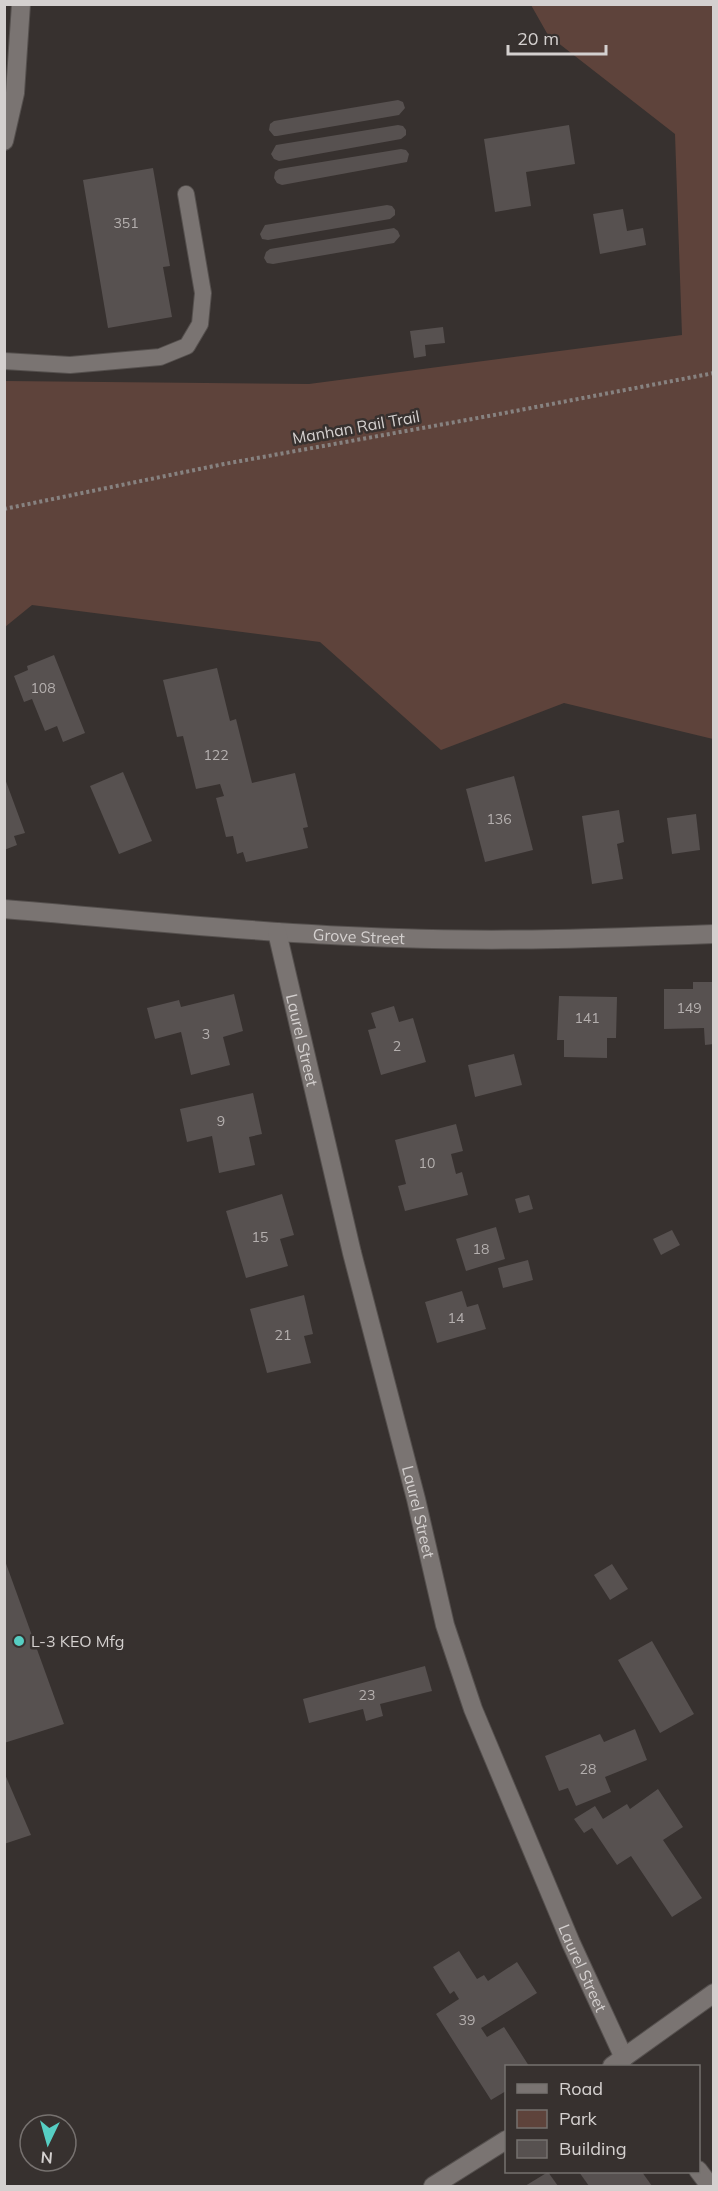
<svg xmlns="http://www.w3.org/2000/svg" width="718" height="2191" font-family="Mulish,sans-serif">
<rect width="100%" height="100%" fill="#37312f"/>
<polygon fill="#5e433b" points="531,5 713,5 713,739 564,703 441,750 320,642 32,605 5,627 5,381 309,384 682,335 675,134 548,35"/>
<g fill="#575150">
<polygon points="398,100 403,102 405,108 399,115 277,136 274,136 269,130 270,124 274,121"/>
<polygon points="398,125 403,126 406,130 406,135 401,139 279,161 274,159 271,154 276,145"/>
<polygon points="569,125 575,164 526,172 531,206 495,212 484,139"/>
<polygon points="401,149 406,150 409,154 407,162 282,185 277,183 274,178 275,172 279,169"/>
<polygon points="153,168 170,266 163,267 172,317 108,328 83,180"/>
<polygon points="387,205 392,206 395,210 395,215 390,219 268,240 262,239 260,234 265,225"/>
<polygon points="623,209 627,231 643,228 646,245 600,254 593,214"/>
<polygon points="394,228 398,231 400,236 394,243 273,264 267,263 264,258 266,252 270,249"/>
<polygon points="443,327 445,343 425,345 426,356 414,358 410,331"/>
<polygon points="54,655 85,733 63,742 57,726 45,731 32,699 24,702 14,676 28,670 27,666"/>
<polygon points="217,668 230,721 236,719 252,783 295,773 308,827 303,828 308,848 246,862 243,852 237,854 233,836 226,837 216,798 224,796 220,784 196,789 183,736 177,737 163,680"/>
<polygon points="123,772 152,841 119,854 90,786"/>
<polygon points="4,776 25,833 14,836 17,845 4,850"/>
<polygon points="514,776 533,850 485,862 466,789"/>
<polygon points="619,810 624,842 617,844 623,879 592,884 582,816"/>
<polygon points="696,814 700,850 672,854 667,818"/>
<polygon points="693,982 712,982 712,989 714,989 714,1044 705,1045 704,1028 664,1029 664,989 693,989"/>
<polygon points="234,994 243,1031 223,1037 230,1065 191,1075 181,1032 155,1039 147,1008 179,1000 181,1007"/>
<polygon points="559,996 617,997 616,1038 607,1038 607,1058 564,1057 564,1040 557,1040"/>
<polygon points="394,1006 399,1022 413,1018 426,1062 381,1075 368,1030 376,1028 371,1013"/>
<polygon points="514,1054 522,1085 475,1097 468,1065"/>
<polygon points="253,1093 262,1134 249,1137 255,1165 219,1173 212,1136 187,1142 180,1109"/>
<polygon points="456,1124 463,1151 451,1154 456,1174 462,1172 468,1195 405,1211 398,1186 406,1184 395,1140"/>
<polygon points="282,1194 294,1235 280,1239 288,1266 246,1278 226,1211"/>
<polygon points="529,1195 533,1209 519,1213 515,1199"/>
<polygon points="496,1227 505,1259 466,1271 456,1239"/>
<polygon points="672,1230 680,1245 661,1255 653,1239"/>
<polygon points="528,1260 533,1280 503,1288 498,1268"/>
<polygon points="462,1291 467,1307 478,1304 486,1329 437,1343 425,1302"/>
<polygon points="304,1295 313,1334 304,1336 311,1363 267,1373 250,1309"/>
<polygon points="4,1558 64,1724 4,1743"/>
<polygon points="612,1564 628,1589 610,1600 594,1575"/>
<polygon points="652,1641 694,1714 660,1733 618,1660"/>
<polygon points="425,1666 432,1691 380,1704 383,1716 366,1721 363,1709 309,1723 303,1699"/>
<polygon points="635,1729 647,1760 605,1777 611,1792 576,1806 568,1788 559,1791 545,1756 600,1734 604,1742"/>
<polygon points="4,1772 31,1835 4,1844"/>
<polygon points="658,1789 683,1827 663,1840 702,1898 672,1917 631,1856 617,1865 592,1828 584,1833 574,1819 595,1806 603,1819 627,1804 630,1809"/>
<polygon points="459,1951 477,1979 484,1975 488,1981 517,1962 537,1993 481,2028 487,2037 504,2027 529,2066 506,2066 506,2091 491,2100 436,2014 459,1999 454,1991 450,1994 433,1967"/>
<polygon points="548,2172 558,2186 525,2186"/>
<polygon points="579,2172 642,2172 652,2186 589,2186"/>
</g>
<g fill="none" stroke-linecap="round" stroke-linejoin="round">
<defs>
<polyline id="lane" points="4,361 70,365 160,357 187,346 200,324 203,293 186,194"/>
<g id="street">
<polyline points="4,141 15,93 21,4"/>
<path id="s1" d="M 4,909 C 136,920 267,934 399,938 C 504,942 609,938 714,934"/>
<path id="s2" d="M 277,932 L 352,1253 L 416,1499 L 445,1625 L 473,1709 L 571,1943 L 624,2058"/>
</g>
<g id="secondary">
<polyline points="612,2066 714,1993"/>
<polyline points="698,2170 710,2186"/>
<polyline points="433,2186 506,2140"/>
</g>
</defs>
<use href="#lane" stroke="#55504e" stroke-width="18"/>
<use href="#street" stroke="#55504e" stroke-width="20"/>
<use href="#secondary" stroke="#55504e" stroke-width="20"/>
<polyline stroke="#878280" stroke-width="4" stroke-dasharray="3 3" stroke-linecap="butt" points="4,509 224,464 494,415 714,373"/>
<use href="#lane" stroke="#7a7472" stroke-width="16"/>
<use href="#street" stroke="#7a7472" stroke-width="18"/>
<use href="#secondary" stroke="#7a7472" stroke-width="18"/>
</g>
<circle fill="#56cec3" stroke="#37312f" stroke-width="2" cx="19" cy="1641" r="6"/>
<g text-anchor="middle" stroke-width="5" stroke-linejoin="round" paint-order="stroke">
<g font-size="14" fill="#b5b0af">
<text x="126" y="228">351</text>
<text x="43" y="693">108</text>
<text x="216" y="760">122</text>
<text x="499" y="824">136</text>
<text x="689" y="1013">149</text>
<text x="587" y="1023">141</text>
<text x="206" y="1039">3</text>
<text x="397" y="1051">2</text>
<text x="221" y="1126">9</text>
<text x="427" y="1168">10</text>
<text x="260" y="1242">15</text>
<text x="481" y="1254">18</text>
<text x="456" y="1323">14</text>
<text x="283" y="1340">21</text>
<text x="367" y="1700">23</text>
<text x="588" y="1774">28</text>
<text x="467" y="2025">39</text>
</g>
<g font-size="16" fill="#d4d0cf" stroke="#37312f">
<text transform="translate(356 427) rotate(-10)" y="6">Manhan Rail Trail</text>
<text dy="6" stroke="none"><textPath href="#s1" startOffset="356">Grove Street</textPath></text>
<text dy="6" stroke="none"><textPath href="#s2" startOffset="111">Laurel Street</textPath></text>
<text dy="6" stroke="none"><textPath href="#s2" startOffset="597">Laurel Street</textPath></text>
<text dy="6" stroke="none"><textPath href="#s2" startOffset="1083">Laurel Street</textPath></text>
</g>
<g font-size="16" fill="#d4d0cf" stroke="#37312f" text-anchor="start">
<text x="31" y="1647">L-3 KEO Mfg</text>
</g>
</g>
<rect width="718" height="2191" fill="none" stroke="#d4d0cf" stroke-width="12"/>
<rect x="505" y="2065" width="195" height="108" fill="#37312f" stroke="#76716f" stroke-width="1.5"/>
<rect x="517" y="2084" width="30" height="9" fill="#7a7472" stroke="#76716f" stroke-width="1.5"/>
<text x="559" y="2095" font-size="18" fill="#d4d0cf">Road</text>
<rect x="517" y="2110" width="30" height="18" fill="#5e433b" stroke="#76716f" stroke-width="1.5"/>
<text x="559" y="2125" font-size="18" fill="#d4d0cf">Park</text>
<rect x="517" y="2140" width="30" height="18" fill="#575150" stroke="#76716f" stroke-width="1.5"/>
<text x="559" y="2155" font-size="18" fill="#d4d0cf">Building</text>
<g transform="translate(48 2143) rotate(185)"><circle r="28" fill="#37312f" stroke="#76716f" stroke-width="1.5"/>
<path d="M0-4.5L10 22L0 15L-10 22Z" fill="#56cec3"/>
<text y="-9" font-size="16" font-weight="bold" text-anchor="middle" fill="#d4d0cf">N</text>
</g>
<path d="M508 45v9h98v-9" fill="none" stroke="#d4d0cf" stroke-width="3"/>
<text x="517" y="45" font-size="18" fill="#d4d0cf" stroke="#37312f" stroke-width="4.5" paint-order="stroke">20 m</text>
</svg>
